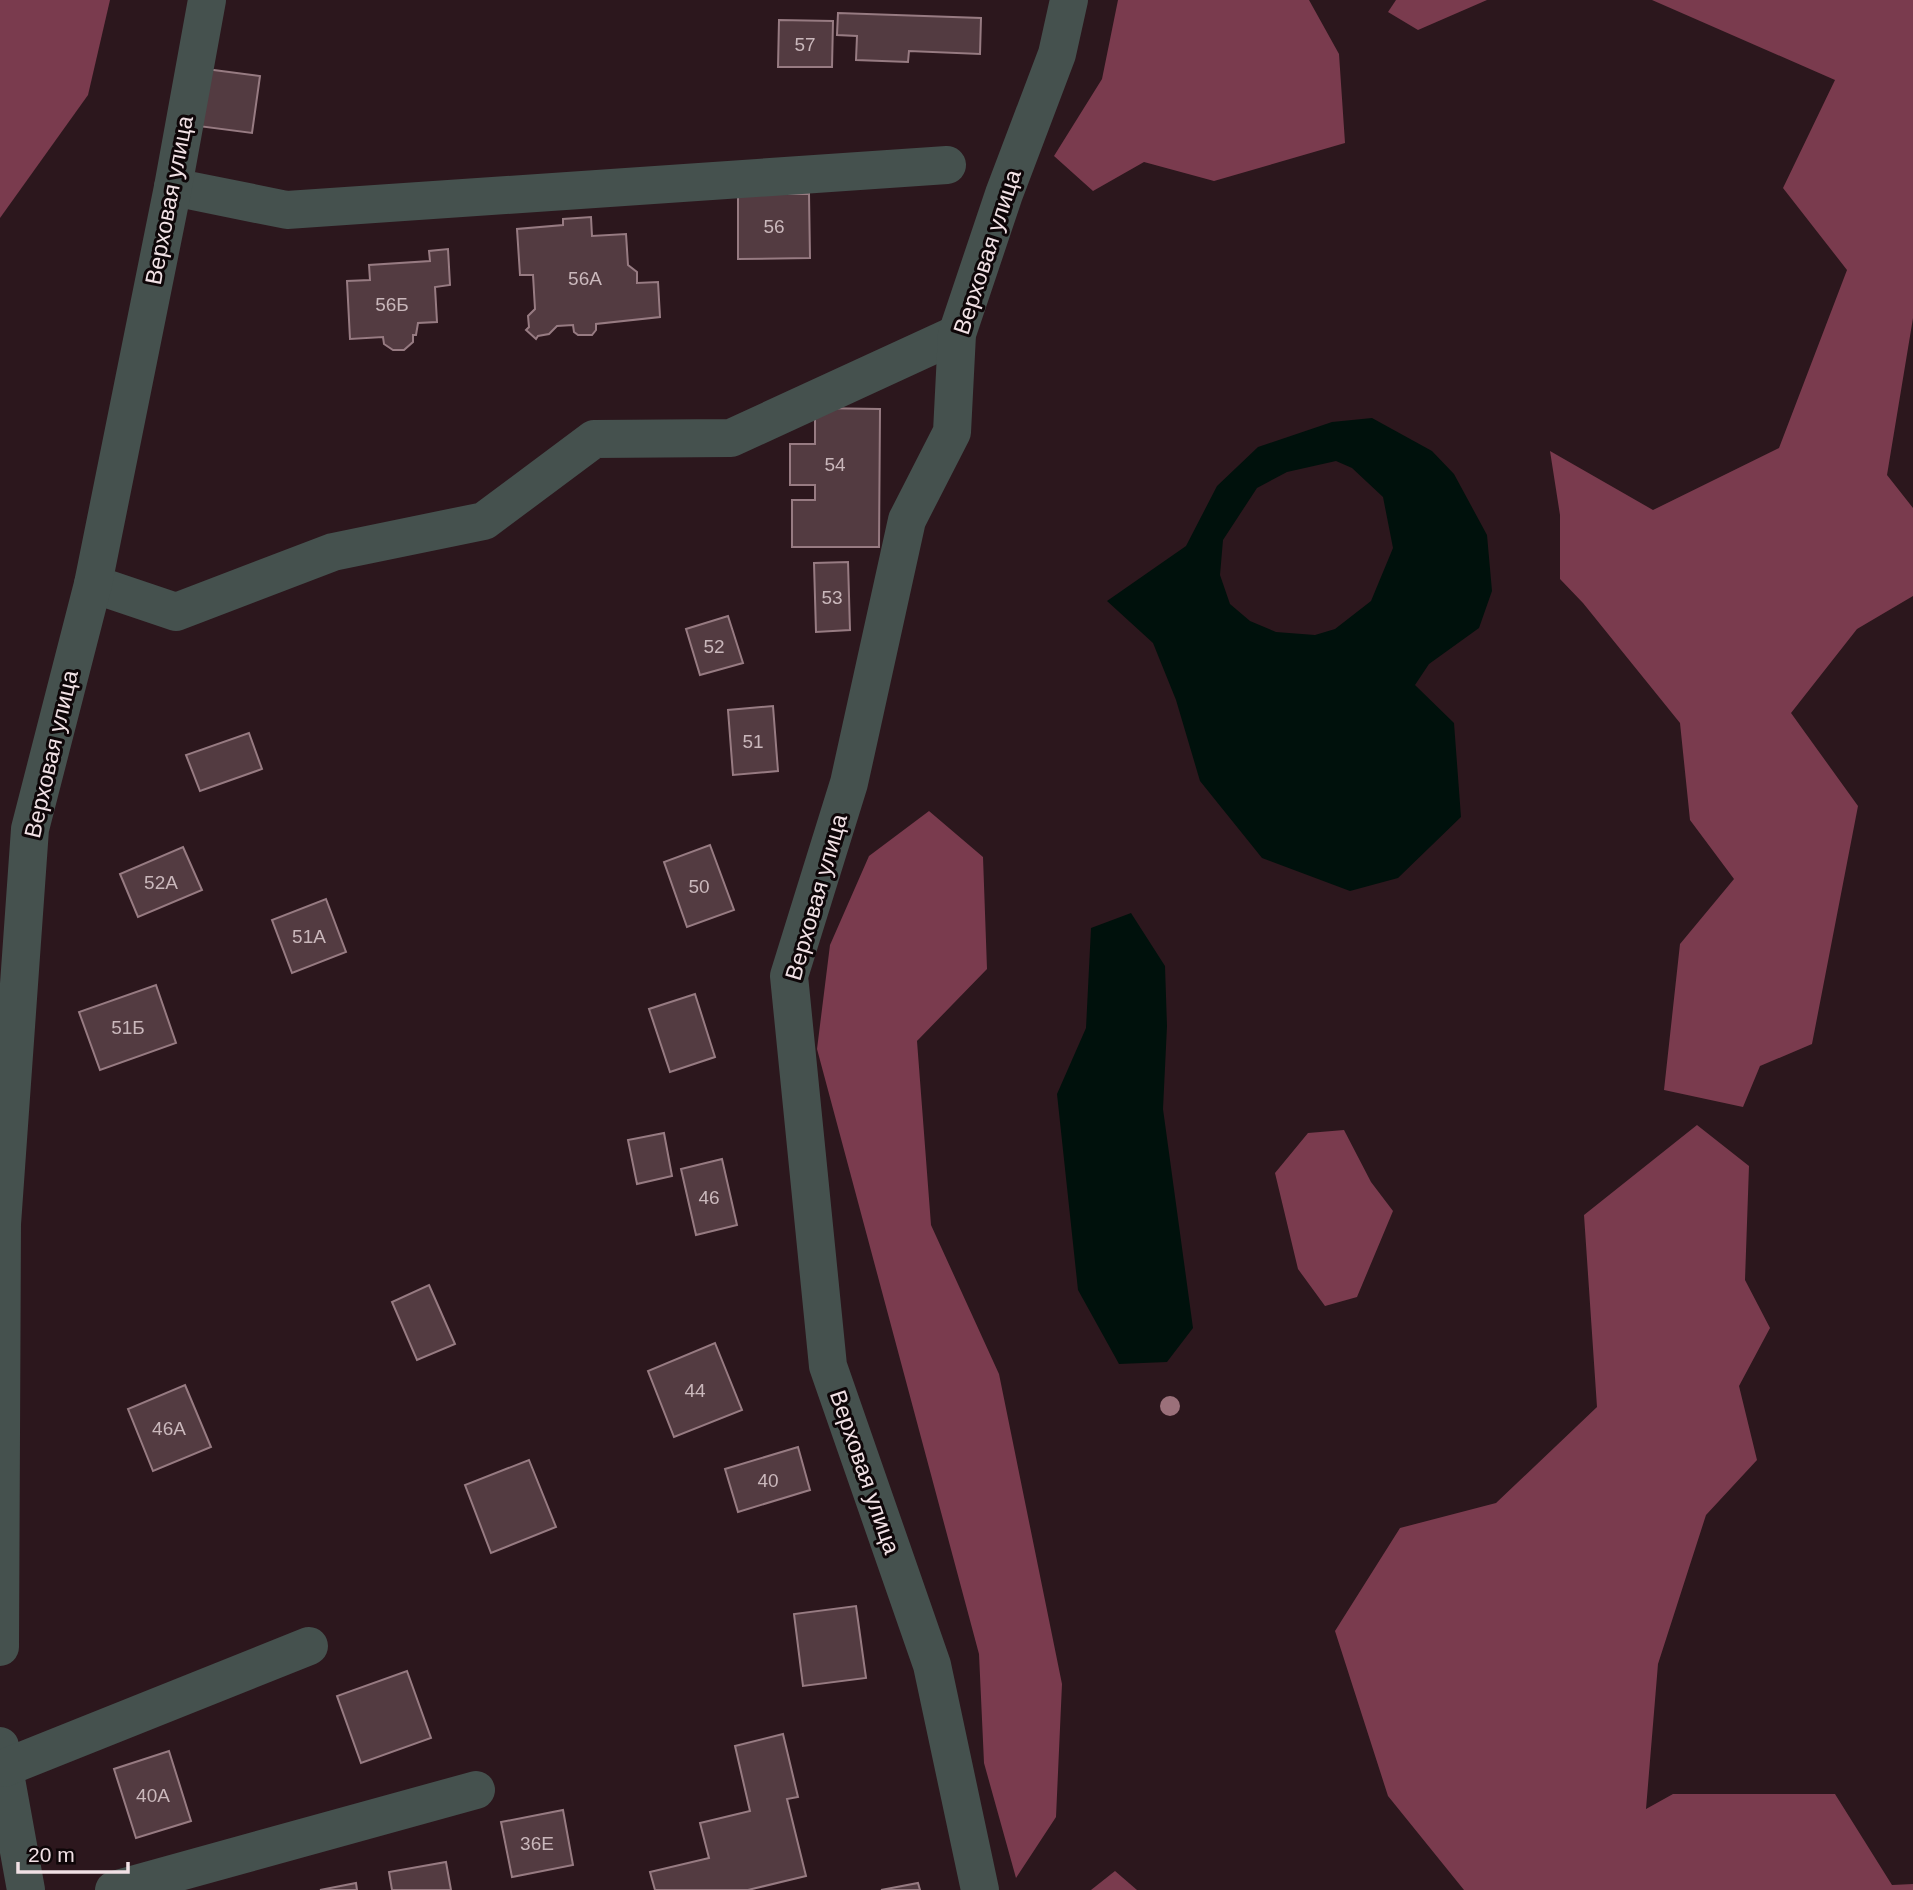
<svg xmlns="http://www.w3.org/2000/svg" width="1913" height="1890" font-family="Arial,sans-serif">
<rect width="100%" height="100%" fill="#2c171d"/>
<g fill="#7a3b4e">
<polygon points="0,0 110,0 88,95 0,218"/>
<polygon points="1118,0 1309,0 1339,54 1345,143 1214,181 1144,162 1093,191 1054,156 1102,79"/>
<polygon points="1396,0 1487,0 1418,30 1388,12"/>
<polygon points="1652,0 1913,0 1913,318 1887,475 1913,508 1913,596 1857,629 1791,713 1858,806 1812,1044 1760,1066 1743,1107 1664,1090 1680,944 1734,879 1690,820 1680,723 1583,603 1560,579 1560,515 1550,451 1653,510 1779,448 1847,270 1783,188 1835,80"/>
<polygon points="929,811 983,857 987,969 917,1041 931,1225 999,1374 1062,1684 1056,1817 1016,1878 984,1763 979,1654 817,1049 830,945 869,856"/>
<polygon points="1697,1125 1749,1166 1745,1280 1770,1328 1739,1386 1757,1460 1706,1515 1658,1664 1646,1809 1673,1794 1835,1794 1892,1885 1913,1884 1913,1890 1464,1890 1388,1796 1335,1631 1400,1528 1496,1503 1597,1407 1584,1215"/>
<polygon points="1344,1130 1371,1182 1393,1211 1357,1297 1325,1306 1298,1269 1275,1173 1308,1133"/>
<polygon points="1115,1871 1137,1890 1091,1890"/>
</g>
<g fill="#00110c" fill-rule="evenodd">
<path d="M 1372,418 L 1432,451 L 1454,474 L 1487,535 L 1492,591 L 1479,628 L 1429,664 L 1415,685 L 1454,723 L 1461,817 L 1398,878 L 1350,891 L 1262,858 L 1200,781 L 1176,700 L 1153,643 L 1107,601 L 1186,546 L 1217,486 L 1258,447 L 1332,422 ZM 1336,461 L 1352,468 L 1383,497 L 1393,548 L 1371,601 L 1335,629 L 1315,635 L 1276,632 L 1250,621 L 1230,604 L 1220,575 L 1223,540 L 1257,488 L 1287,472 Z"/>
<polygon points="1131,913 1165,966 1167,1026 1163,1109 1193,1328 1167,1362 1119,1364 1078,1290 1057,1094 1086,1028 1091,928"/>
</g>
<g fill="#533b41" stroke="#977b82" stroke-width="2">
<polygon points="838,13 981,18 980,54 909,51 908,62 856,60 857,36 837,35"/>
<polygon points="779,20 833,21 832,67 778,67"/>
<polygon points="206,69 260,76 252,133 198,126"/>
<polygon points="738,194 809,194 810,258 738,259"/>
<polygon points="591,217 592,236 626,234 628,265 637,272 637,283 658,282 660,317 596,324 596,330 592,335 578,335 574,332 573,325 557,326 549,334 538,336 536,339 526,330 529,327 528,316 535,309 533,275 520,275 517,229 563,225 563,219"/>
<polygon points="448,249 450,285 435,287 437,322 418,323 416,335 413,335 413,342 404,350 393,350 384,344 383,337 350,339 347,281 370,280 369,265 430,261 429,251"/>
<polygon points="815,408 880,409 879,547 792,547 792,500 815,500 815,485 790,485 790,444 815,444"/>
<polygon points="848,562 850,630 816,632 814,563"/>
<polygon points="728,616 743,663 700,675 686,629"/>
<polygon points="773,706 778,771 733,775 728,710"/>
<polygon points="249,733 262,769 200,791 186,755"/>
<polygon points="710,845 734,910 687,927 664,862"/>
<polygon points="183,847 202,890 138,917 120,874"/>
<polygon points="326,899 346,952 292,973 272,920"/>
<polygon points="156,985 176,1043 100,1070 79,1012"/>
<polygon points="695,994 715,1057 670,1072 649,1009"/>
<polygon points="664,1133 672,1176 637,1184 628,1140"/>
<polygon points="722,1159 737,1225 696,1235 681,1169"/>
<polygon points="429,1285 455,1344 417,1360 392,1302"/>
<polygon points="715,1343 742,1410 674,1437 648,1371"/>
<polygon points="185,1385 211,1447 153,1471 128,1409"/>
<polygon points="798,1447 810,1490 738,1512 725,1469"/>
<polygon points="529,1460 556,1527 491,1553 465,1485"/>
<polygon points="856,1606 866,1678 803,1686 794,1614"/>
<polygon points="407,1671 431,1738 361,1763 337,1696"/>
<polygon points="783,1734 798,1797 787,1799 806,1876 748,1890 655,1890 650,1872 709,1858 700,1823 750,1811 735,1746"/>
<polygon points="169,1751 191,1821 136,1838 114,1769"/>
<polygon points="563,1810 573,1865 512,1877 501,1822"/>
<polygon points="446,1862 451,1890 392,1890 389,1872"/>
<polygon points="356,1883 357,1890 320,1890"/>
<polygon points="918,1883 920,1890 881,1890"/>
</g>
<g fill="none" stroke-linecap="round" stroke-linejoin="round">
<g stroke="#45514e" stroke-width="38">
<polyline points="173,187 287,210 947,165"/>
<polyline points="93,584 176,612 333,552 484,521 594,439 731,438 957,334"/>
<polyline points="0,1647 2,1224 30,829 93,584 173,187 207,0"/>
<polyline points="0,1746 26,1890"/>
<polyline points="4,1768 309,1646"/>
<polyline points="114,1890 476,1790"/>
<polyline points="980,1890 932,1665 828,1366 789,976 849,783 907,520 952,432 957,334 1004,194 1057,54 1069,0"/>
</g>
</g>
<circle fill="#9b707a" cx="1170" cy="1406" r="10"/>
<g text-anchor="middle" stroke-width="6" stroke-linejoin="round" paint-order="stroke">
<g font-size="19" fill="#cab8bc">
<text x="805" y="51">57</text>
<text x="774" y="233">56</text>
<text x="585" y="285">56А</text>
<text x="392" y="311">56Б</text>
<text x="835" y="471">54</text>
<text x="832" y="604">53</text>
<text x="714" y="653">52</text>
<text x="753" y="748">51</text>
<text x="161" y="889">52А</text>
<text x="699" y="893">50</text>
<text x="309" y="943">51А</text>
<text x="128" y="1034">51Б</text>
<text x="709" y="1204">46</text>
<text x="695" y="1397">44</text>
<text x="169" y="1435">46А</text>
<text x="768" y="1487">40</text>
<text x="153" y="1802">40А</text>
<text x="537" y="1850">36Е</text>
</g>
<g font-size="23" fill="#f1e1e5" stroke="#0e0608">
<text transform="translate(169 200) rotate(-79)" y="8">Верховая улица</text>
<text transform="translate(987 252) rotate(-72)" y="8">Верховая улица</text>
<text transform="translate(51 754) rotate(-77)" y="8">Верховая улица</text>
<text transform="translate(816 897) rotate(-74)" y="8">Верховая улица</text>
<text transform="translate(865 1472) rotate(71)" y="8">Верховая улица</text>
</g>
</g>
<path d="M18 1862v10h110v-10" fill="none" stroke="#f1e1e5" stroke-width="3.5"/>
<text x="28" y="1862" font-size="21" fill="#f1e1e5" stroke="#0e0608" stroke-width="5" paint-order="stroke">20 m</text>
</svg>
